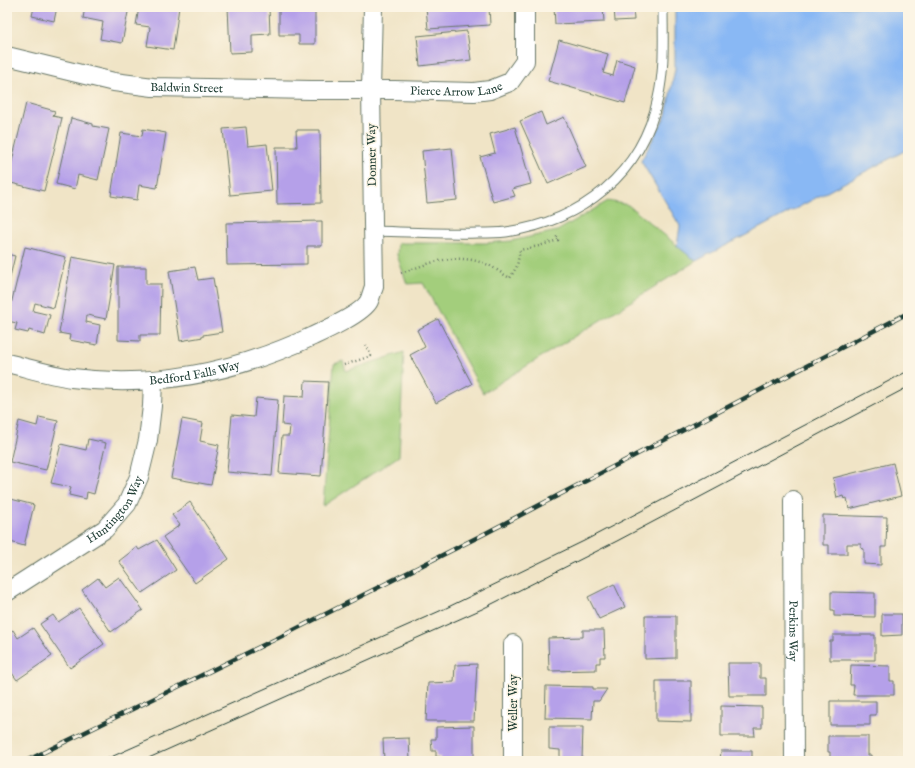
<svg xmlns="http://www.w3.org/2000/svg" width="915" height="768" font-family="'IM FELL English',serif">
  <rect width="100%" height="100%" fill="#fcf5e5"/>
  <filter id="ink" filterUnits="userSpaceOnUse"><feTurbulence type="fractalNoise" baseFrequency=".025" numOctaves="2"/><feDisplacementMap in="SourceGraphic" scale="8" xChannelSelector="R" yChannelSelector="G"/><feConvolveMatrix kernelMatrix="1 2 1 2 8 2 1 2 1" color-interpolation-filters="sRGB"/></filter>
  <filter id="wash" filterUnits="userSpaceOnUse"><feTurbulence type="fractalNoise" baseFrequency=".012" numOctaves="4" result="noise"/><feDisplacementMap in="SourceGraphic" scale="16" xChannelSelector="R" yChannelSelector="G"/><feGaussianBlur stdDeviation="0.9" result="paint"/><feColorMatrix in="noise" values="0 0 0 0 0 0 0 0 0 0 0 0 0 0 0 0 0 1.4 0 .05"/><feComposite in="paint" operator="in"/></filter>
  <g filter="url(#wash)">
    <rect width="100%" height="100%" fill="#f0e4c6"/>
    <!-- green -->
    <g fill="#a3ce7b" stroke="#618658">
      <path d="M 608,201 L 628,205 L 696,261 L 483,393 L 423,283 L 407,284 L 397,255 L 398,243 L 485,243 L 511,241 L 557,231 Z"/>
      <path d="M 404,352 L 399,456 L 323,506 L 334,364 L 343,361 L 346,371 Z"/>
    </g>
    <!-- water -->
    <path fill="#89b8f4" stroke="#547a94" d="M 675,7 L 908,7 L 908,149 C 837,186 767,225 696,261 L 677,246 L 680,226 L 641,161 L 666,115 L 675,69 Z"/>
    <g id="blocks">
      <!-- building -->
      <g fill="#b5a0e9">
        <path d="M 34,7 L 57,7 L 54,21 L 32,16 Z"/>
        <path d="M 85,7 L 129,7 L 122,43 L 100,39 L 103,22 L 83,18 Z"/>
        <path d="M 139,7 L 179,7 L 173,50 L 147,46 L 150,27 L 136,25 Z"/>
        <path d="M 228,7 L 269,7 L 270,34 L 252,35 L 252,52 L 230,53 Z"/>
        <path d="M 279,7 L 315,7 L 315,44 L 299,44 L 299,35 L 279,35 Z"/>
        <path d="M 426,7 L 489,7 L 490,25 L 428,29 Z"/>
        <path d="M 554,7 L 603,7 L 604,22 L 555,24 Z"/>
        <path d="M 614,7 L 633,7 L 634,20 L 615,21 Z"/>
        <path d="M 467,31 L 471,60 L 420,66 L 417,36 Z"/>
        <path d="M 559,40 L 608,54 L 603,73 L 613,76 L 617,60 L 635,66 L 625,103 L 548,81 Z"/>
        <path d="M 26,103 L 55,111 L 53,116 L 62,118 L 44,191 L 7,182 Z"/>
        <path d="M 541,112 L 546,125 L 564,117 L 586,167 L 548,184 L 520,121 Z"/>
        <path d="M 71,118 L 93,124 L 93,126 L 109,129 L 98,180 L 78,175 L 75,189 L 56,184 Z"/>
        <path d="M 246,127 L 248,146 L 267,144 L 272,191 L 230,195 L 223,129 Z"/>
        <path d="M 515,127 L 531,184 L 512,189 L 515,196 L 493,202 L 480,157 L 495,153 L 490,134 Z"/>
        <path d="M 143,129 L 166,133 L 157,188 L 139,185 L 137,200 L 111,196 L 121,133 L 142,136 Z"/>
        <path d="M 296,130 L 320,130 L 321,203 L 277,204 L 276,147 L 297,147 Z"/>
        <path d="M 452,148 L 457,200 L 427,203 L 422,151 Z"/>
        <path d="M 322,221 L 322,246 L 307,246 L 307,264 L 227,265 L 226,223 Z"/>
        <path d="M 25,247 L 66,257 L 54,308 L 35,303 L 33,311 L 50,315 L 45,335 L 29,330 L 28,333 L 15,330 L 17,323 L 7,321 Z"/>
        <path d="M 7,254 L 15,256 L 8,285 L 7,285 Z"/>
        <path d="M 72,257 L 115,265 L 106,319 L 87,315 L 86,322 L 100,325 L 97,345 L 69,340 L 70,335 L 59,333 Z"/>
        <path d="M 118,267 L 146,267 L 146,284 L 161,284 L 160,335 L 140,335 L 140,341 L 118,340 Z"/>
        <path d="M 195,267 L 198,280 L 213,278 L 222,332 L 203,335 L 203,337 L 180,341 L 169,271 Z"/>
        <path d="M 438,319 L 472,384 L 436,403 L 410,355 L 425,347 L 417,330 Z"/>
        <path d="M 305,381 L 328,382 L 321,476 L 279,473 L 282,436 L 289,436 L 290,426 L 282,425 L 284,396 L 304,397 Z"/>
        <path d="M 256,398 L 278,400 L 272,476 L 227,472 L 232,415 L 254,417 Z"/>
        <path d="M 39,417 L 58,421 L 46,470 L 10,462 L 19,421 L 37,426 Z"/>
        <path d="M 182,419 L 203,423 L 200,441 L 219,445 L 211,485 L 171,478 Z"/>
        <path d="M 88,439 L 106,443 L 94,494 L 87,492 L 86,499 L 69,495 L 71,487 L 51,483 L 61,444 L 86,450 Z"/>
        <path d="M 893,463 L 901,496 L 849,509 L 847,498 L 844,499 L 843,496 L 837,498 L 833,478 Z"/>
        <path d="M 7,498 L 34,505 L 24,546 L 7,541 Z"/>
        <path d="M 190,502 L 229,559 L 195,583 L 163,537 L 180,525 L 172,515 Z"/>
        <path d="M 823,515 L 887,517 L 886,547 L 881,547 L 881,565 L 864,564 L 864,549 L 861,548 L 861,544 L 847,544 L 847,554 L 829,554 L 829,545 L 823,545 Z"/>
        <path d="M 157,540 L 176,570 L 142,593 L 119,561 L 137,547 L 139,550 Z"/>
        <path d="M 119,577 L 143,610 L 111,632 L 82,590 L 98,578 L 105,587 Z"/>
        <path d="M 614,584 L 625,607 L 599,619 L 588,597 Z"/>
        <path d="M 831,592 L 875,593 L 875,617 L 834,616 L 834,610 L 831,610 Z"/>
        <path d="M 79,608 L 104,644 L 70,668 L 40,624 L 53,615 L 58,622 Z"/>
        <path d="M 882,614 L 902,614 L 902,635 L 882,636 Z"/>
        <path d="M 645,616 L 676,616 L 676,658 L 645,659 Z"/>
        <path d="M 33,628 L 52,656 L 17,680 L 7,666 L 7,634 L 13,630 L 18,638 Z"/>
        <path d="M 583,630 L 604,630 L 605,657 L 600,657 L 600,663 L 596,663 L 596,670 L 549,671 L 548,638 L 583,637 Z"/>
        <path d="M 833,635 L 875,635 L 875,660 L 830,660 L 830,641 L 833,641 Z"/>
        <path d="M 728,663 L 760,663 L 760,678 L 766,678 L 766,696 L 729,696 Z"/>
        <path d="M 477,664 L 474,721 L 426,721 L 428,683 L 454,682 L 455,665 Z"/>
        <path d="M 851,665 L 890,666 L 890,681 L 894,681 L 894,695 L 853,695 L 854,685 L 850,685 Z"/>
        <path d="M 656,681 L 691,681 L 691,722 L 656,721 Z"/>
        <path d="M 546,686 L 593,687 L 593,689 L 607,689 L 599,701 L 593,701 L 592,719 L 545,718 Z"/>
        <path d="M 830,701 L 876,701 L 876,715 L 870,715 L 870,725 L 830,725 Z"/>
        <path d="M 721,706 L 762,707 L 762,728 L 754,728 L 755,736 L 721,736 Z"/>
        <path d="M 474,726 L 474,761 L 440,761 L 440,757 L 436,757 L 436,751 L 432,751 L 431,739 L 436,739 L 436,727 Z"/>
        <path d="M 549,727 L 583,727 L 582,760 L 560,760 L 560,750 L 549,749 Z"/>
        <path d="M 828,736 L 868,736 L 868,755 L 871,755 L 871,761 L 830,761 L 830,752 L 828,752 Z"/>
        <path d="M 409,738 L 410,761 L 384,761 L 383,739 Z"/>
        <path d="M 721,751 L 752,751 L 752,761 L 720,761 Z"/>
      </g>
    </g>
  </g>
  <g filter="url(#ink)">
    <use href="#blocks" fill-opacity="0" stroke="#687767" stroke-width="1"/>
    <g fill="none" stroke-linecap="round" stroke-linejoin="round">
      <defs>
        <path id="service" d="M 373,231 C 408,232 443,234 478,233 C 487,233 497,233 506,232 C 582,221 642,174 658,98 C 665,69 663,36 663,7"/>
        <g id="minor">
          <path id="s1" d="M 7,56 L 114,82 L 153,87 L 311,90 L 394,90 L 474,92 L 490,90 L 510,82 L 525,61 L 525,7"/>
          <path id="s2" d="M 7,363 C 28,368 50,375 72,378 C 157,389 236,372 313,336 C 326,330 363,313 369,301 C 371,297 372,291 374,287 L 371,90 L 373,7"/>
          <path id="s3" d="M 793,500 L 794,761"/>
          <path id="s4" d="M 7,592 L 105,529 L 127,504 L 139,477 L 148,440 L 152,406 L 153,381"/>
          <path d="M 513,644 L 513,761"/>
        </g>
      </defs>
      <!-- service casing -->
      <use href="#service" stroke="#687767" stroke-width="11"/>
      <!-- minor casing -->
      <use href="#minor" stroke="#687767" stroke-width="20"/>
      <!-- path -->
      <g stroke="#687767" stroke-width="2.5" stroke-dasharray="1 3" stroke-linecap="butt">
        <path d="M 401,273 C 430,263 454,252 486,264 C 494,267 502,274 510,278 L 517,266 L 520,250 L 539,246 L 558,240 L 556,234"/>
        <path d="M 344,365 L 371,356 L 366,345"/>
      </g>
      <!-- service -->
      <use href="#service" stroke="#fff" stroke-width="9"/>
      <!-- minor -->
      <use href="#minor" stroke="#fff" stroke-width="18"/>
      <!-- tram -->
      <g stroke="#1f3d34" stroke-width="1">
        <path d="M 102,761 L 442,610 L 584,541 L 908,371"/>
        <path d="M 142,761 L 482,609 L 617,541 L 908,387"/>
      </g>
      <defs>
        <path id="rail" d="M 26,761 L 284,635 L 486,533 L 908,313"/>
      </defs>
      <!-- rail casing -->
      <use href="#rail" stroke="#1f3d34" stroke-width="4.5"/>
      <!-- rail -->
      <use href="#rail" stroke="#fcf5e5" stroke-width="3" stroke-dasharray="9" stroke-linecap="butt"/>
    </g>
  </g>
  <g text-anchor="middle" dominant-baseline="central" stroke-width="3" stroke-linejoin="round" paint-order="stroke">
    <!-- street labels -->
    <g font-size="12" fill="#1f3d34" stroke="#fcf5e5">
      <text stroke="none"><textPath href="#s1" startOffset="453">Pierce Arrow Lane</textPath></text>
      <text stroke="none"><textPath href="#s1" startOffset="183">Baldwin Street</textPath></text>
      <text transform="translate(372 155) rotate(-91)">Donner Way</text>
      <text stroke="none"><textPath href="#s2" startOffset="190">Bedford Falls Way</textPath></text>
      <text stroke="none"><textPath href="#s4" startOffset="138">Huntington Way</textPath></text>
      <text stroke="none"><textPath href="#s3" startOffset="131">Perkins Way</textPath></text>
      <text transform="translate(513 703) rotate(-90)">Weller Way</text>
    </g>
  </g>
  <!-- margin -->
  <rect width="915" height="768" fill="none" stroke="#fcf5e5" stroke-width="24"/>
</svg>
